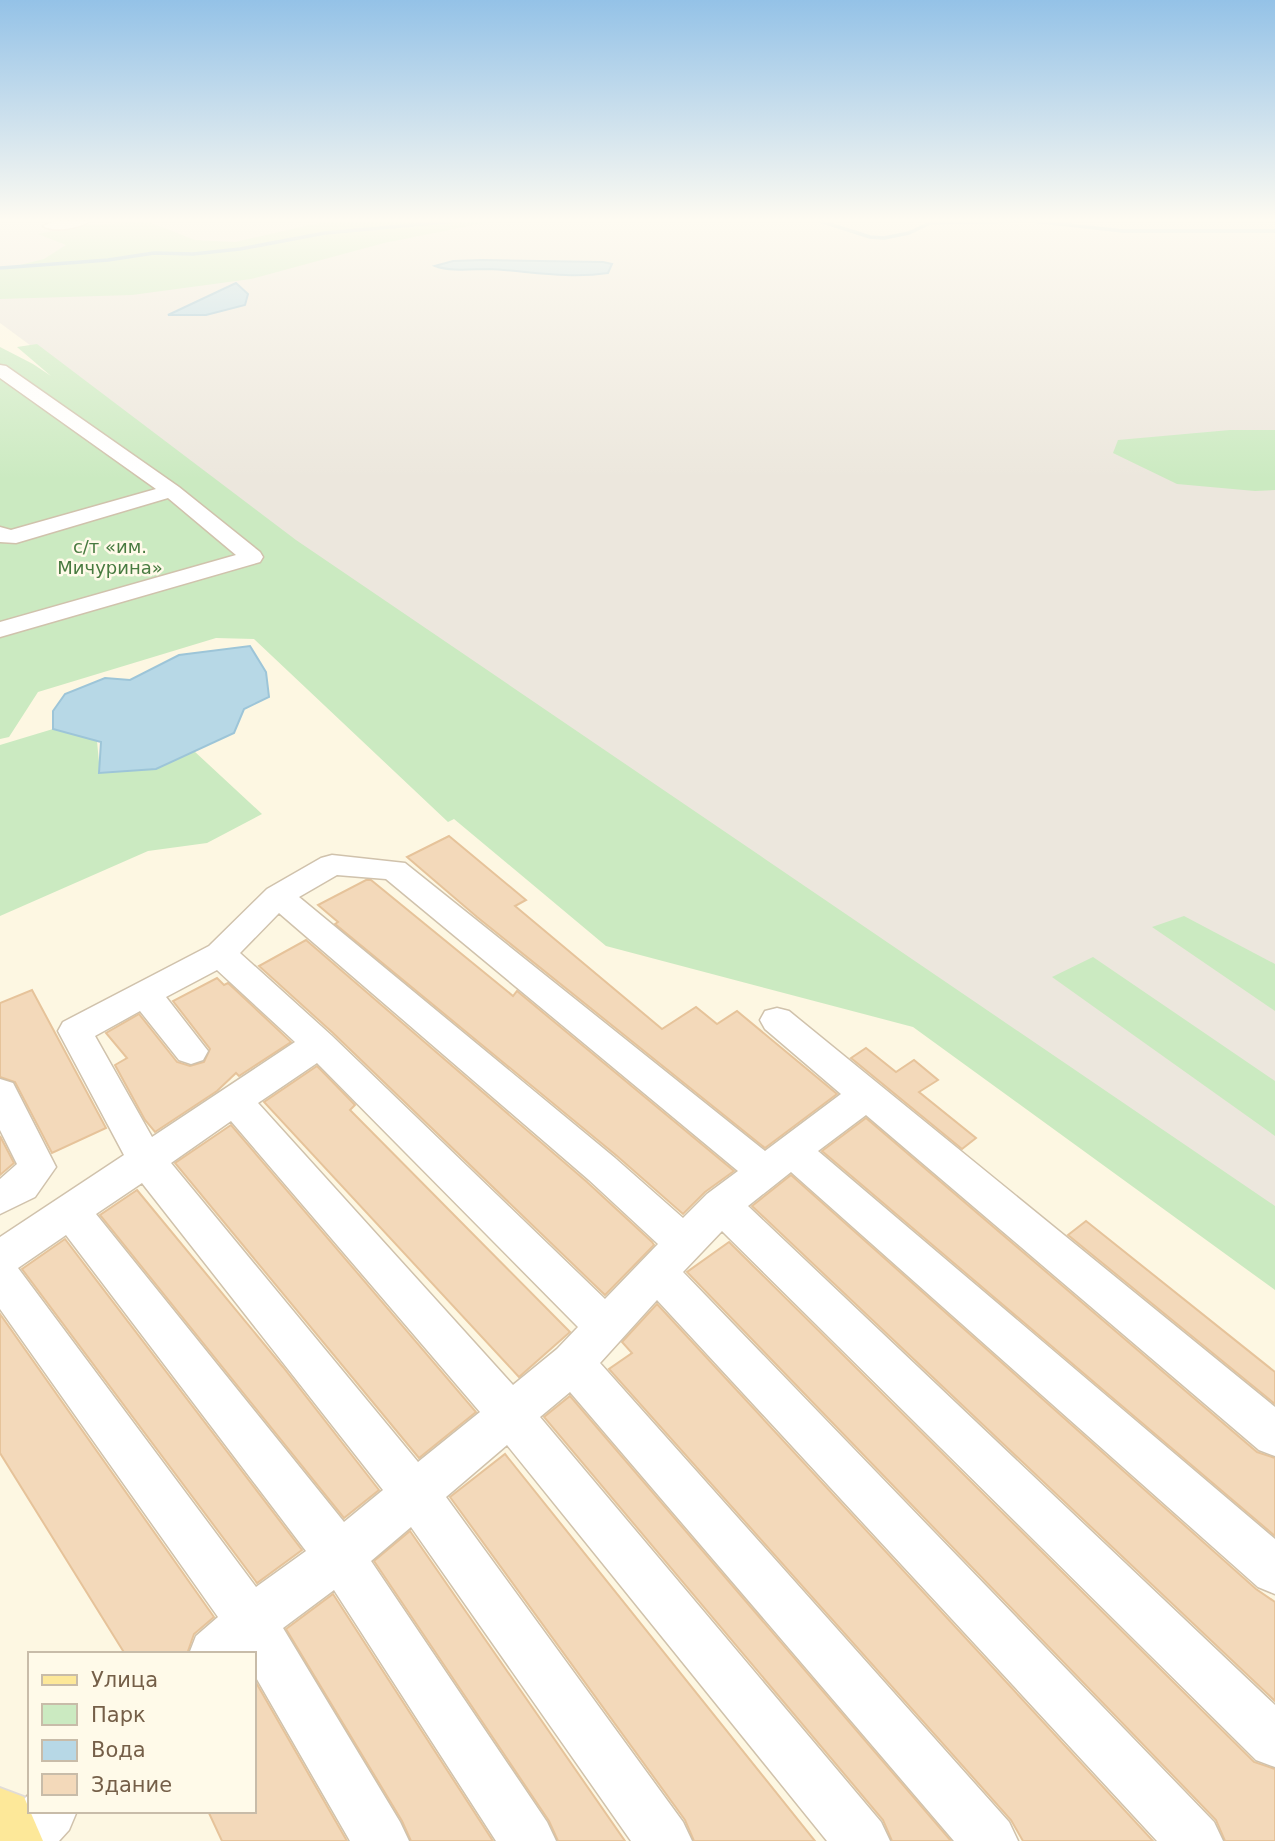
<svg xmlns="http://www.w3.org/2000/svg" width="1275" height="1841" font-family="'DejaVu Sans',sans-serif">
  <rect width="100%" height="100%" fill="#fdf7e2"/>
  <!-- industrial -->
  <path fill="#ece7dd" d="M 0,221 L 1275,221 L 1275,1262 L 0,323 Z"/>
  <!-- green -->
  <g fill="#cbeac1">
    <path d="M 327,221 L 494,221 L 384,243 L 251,279 L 132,295 L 0,299 L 0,270 L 44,259 L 66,245 L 38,234 L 81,225 L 149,222 L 195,240 L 235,242 Z"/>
    <path d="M 37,344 L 296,540 L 1275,1206 L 1275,1290 L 913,1027 L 606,946 L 454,819 L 448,822 L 254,639 L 216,638 L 38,692 L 9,737 L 0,739 L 0,347 L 33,364 L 51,376 L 17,347 Z"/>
    <path d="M 1230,430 L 1275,430 L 1275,490 L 1255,491 L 1177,484 L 1113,453 L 1118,440 Z"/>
    <path d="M 53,729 L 97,741 L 100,773 L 156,769 L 194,751 L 262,814 L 207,843 L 148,851 L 0,916 L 0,745 Z"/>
    <path d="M 1184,916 L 1275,964 L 1275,1011 L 1152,927 Z"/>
    <path d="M 1093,957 L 1275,1081 L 1275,1136 L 1052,977 Z"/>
  </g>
  <!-- water -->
  <g fill="#b7d8e6" stroke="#9dc5d8" stroke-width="2">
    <path d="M 483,260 L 603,262 L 612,264 L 608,273 C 567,279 529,271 489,269 C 472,269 451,272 435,266 L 453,261 Z"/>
    <path d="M 236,283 L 248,294 L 245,305 L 206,315 L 168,315 Z"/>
    <path d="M 250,646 L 266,672 L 269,697 L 244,709 L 234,733 L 156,769 L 99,773 L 101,742 L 53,729 L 53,711 L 65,694 L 105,678 L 130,680 L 179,655 Z"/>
  </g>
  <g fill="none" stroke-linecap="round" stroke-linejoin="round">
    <!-- stream -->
    <g stroke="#9dc5d8" stroke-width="3.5">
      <path d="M 820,221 L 870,237 L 884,238 L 909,233 L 930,223 L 1026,221"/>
      <path d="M 1032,221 L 1123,231 L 1275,231"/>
      <path d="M 0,268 L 108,260 L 154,253 L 193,254 L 240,249 L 325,233 L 457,221"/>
    </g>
  </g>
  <!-- building -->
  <g fill="#f3d9ba" stroke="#e6c39a" stroke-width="2">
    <path d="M 449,836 L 526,900 L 515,906 L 662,1029 L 696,1007 L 717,1024 L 737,1011 L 837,1094 L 765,1148 L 477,917 L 407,857 Z"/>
    <path d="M 366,880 L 371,880 L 513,996 L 517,991 L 734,1171 L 705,1192 L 683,1214 L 617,1156 L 335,924 L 338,922 L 318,905 Z"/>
    <path d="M 306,940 L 587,1182 L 652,1242 L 654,1245 L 605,1295 L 333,1033 L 259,966 Z"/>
    <path d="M 217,978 L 224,985 L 228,983 L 291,1042 L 239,1076 L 236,1073 L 217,1091 L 155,1132 L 145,1120 L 115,1065 L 127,1058 L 106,1033 L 139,1014 L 177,1062 L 190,1066 L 204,1062 L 210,1049 L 173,1001 Z"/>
    <path d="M 32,990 L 106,1128 L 52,1153 L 15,1082 L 0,1077 L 0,1003 Z"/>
    <path d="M 866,1048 L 896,1072 L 914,1060 L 938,1080 L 919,1092 L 976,1138 L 962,1149 L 851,1058 Z"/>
    <path d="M 317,1066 L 355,1105 L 350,1110 L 570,1332 L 519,1377 L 264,1102 Z"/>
    <path d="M 866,1118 L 1257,1452 L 1275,1458 L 1275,1536 L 822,1151 Z"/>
    <path d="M 231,1125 L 476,1412 L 419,1458 L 175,1163 Z"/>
    <path d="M 0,1136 L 14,1163 L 0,1175 Z"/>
    <path d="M 791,1175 L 1256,1589 L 1275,1602 L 1275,1701 L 752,1206 Z"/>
    <path d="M 137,1190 L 283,1367 L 379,1490 L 344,1518 L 100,1215 Z"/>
    <path d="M 1086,1221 L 1275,1372 L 1275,1404 L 1068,1235 Z"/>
    <path d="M 65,1239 L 302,1550 L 257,1583 L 22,1269 Z"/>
    <path d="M 729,1242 L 1254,1762 L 1275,1769 L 1275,1841 L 1225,1841 L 1216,1820 L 687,1272 Z"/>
    <path d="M 657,1304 L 1153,1841 L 1023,1841 L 1011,1820 L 609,1369 L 632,1353 L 622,1342 Z"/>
    <path d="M 0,1314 L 214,1617 L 194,1634 L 187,1654 L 125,1654 L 0,1453 Z"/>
    <path d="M 570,1396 L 951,1841 L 892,1841 L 883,1820 L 544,1417 Z"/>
    <path d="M 505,1454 L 815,1841 L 694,1841 L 685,1820 L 450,1497 Z"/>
    <path d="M 410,1531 L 625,1841 L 558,1841 L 549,1821 L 374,1561 Z"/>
    <path d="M 333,1594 L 493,1841 L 411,1841 L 402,1821 L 286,1629 Z"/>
    <path d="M 254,1679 L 347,1841 L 222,1841 L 208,1811 L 254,1811 Z"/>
  </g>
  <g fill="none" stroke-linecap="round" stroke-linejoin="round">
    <defs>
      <g id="minor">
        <path d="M 56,221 L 90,221 C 80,228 53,233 43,226 Z"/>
        <path d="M 0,365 L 6,366 L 179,487 L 260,552 L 263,557 L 260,562 L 0,637 L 0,622 L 236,555 L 168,498 L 16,543 L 0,542 L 0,527 L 11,530 L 156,489 L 0,378 Z"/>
        <path d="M 332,855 L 405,863 L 765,1151 L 841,1094 L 765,1029 L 760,1020 L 765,1011 L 777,1008 L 789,1011 L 1275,1407 L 1275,1456 L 1259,1450 L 866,1115 L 818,1151 L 1275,1539 L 1275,1594 L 1258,1587 L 791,1172 L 748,1206 L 1275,1705 L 1275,1767 L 1256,1760 L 722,1231 L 683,1272 L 1214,1822 L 1223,1841 L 1157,1841 L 657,1300 L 600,1363 L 1009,1822 L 1018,1841 L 954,1841 L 570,1392 L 540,1417 L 881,1822 L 890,1841 L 827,1841 L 507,1445 L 446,1497 L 683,1822 L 692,1841 L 631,1841 L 411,1527 L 371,1561 L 547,1822 L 556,1841 L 496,1841 L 334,1590 L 283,1628 L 400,1822 L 409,1841 L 350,1841 L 254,1674 L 254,1654 L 189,1654 L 196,1636 L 218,1617 L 0,1309 L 0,1237 L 124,1155 L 58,1031 L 63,1022 L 209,946 L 267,889 L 321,858 ZM 337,875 L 386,879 L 738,1171 L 707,1194 L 683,1218 L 615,1158 L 299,897 ZM 279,913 L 589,1180 L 658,1244 L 605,1299 L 331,1035 L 240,953 ZM 217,970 L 295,1042 L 152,1137 L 95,1036 L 140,1011 L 179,1060 L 191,1064 L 203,1060 L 208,1051 L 166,997 ZM 317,1063 L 578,1327 L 557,1349 L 513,1385 L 258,1103 ZM 231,1121 L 480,1412 L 418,1462 L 171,1163 ZM 142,1183 L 383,1490 L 344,1522 L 96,1214 ZM 66,1235 L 306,1551 L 256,1587 L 18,1268 Z"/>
        <path d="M 0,1079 L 13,1083 L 56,1167 L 35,1197 L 0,1214 L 0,1179 L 17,1164 L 0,1130 Z"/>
        <path d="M 30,1793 L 30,1811 L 77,1811 L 69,1830 L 59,1841 L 0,1841 L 2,1822 Z"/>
      </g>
      <path id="major" d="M 0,1788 L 24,1797 L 43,1841 L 0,1841 Z"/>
    </defs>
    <!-- minor casing -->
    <use href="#minor" stroke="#d0c2ac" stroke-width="3"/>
    <!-- major casing -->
    <use href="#major" stroke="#e1dcd7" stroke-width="4"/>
    <!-- minor -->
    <use href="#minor" fill="#fff" fill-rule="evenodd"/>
    <!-- major -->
    <use href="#major" fill="#fde899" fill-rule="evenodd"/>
  </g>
  <!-- sky -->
  <linearGradient id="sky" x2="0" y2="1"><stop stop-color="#94c2e7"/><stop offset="0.46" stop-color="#fefbf2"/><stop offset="1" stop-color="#fefbf2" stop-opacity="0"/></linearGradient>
  <rect width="1275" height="479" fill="url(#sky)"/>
  <g text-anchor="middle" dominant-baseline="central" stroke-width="5" stroke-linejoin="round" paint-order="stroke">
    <!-- far-park labels -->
    <g font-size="18" fill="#487b40" stroke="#fffae9">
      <text x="110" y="546">с/т «им.<tspan x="110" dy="21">Мичурина»</tspan></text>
    </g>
  </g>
  <!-- legend -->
  <rect x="28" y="1652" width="228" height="161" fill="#fffae9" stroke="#c8bca9" stroke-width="2"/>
  <rect x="42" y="1675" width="35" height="10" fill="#fde899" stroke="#c8bca9" stroke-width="2"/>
  <text x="91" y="1687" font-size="21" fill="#755f48">Улица</text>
  <rect x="42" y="1704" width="35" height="21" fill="#cbeac1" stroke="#c8bca9" stroke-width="2"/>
  <text x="91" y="1722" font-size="21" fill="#755f48">Парк</text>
  <rect x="42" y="1740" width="35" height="21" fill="#b7d8e6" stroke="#c8bca9" stroke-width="2"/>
  <text x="91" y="1757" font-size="21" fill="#755f48">Вода</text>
  <rect x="42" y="1774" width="35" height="21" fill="#f3d9ba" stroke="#c8bca9" stroke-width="2"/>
  <text x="91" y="1792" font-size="21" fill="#755f48">Здание</text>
</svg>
